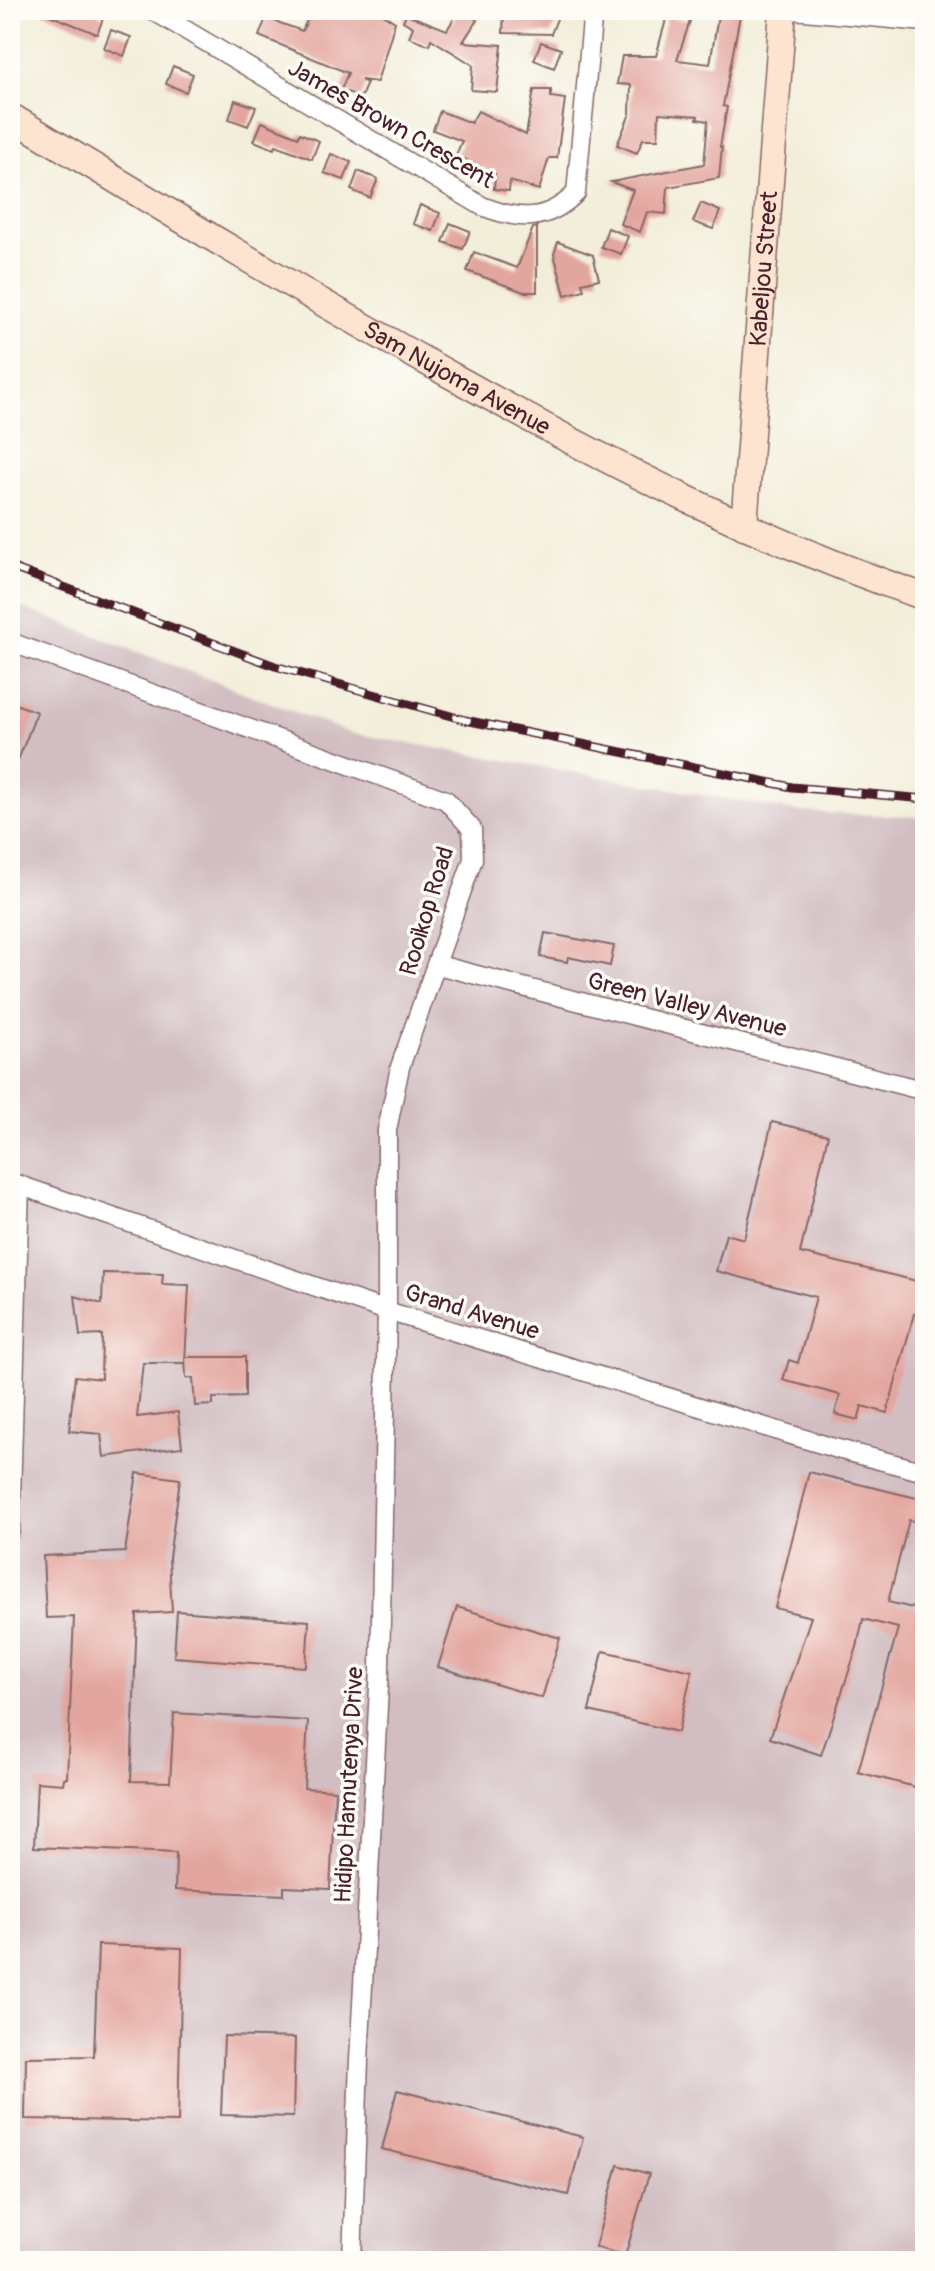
<svg xmlns="http://www.w3.org/2000/svg" width="935" height="2271" font-family="Pangolin,sans-serif">
  <rect width="100%" height="100%" fill="#fdfcf7"/>
  <filter id="ink" filterUnits="userSpaceOnUse"><feTurbulence type="fractalNoise" baseFrequency=".0125" numOctaves="2"/><feDisplacementMap in="SourceGraphic" scale="16" xChannelSelector="R" yChannelSelector="G"/><feConvolveMatrix kernelMatrix="1 2 1 2 8 2 1 2 1" color-interpolation-filters="sRGB"/></filter>
  <filter id="wash" filterUnits="userSpaceOnUse"><feTurbulence type="fractalNoise" baseFrequency=".006" numOctaves="4" result="noise"/><feDisplacementMap in="SourceGraphic" scale="32" xChannelSelector="R" yChannelSelector="G"/><feGaussianBlur stdDeviation="1.8" result="paint"/><feColorMatrix in="noise" values="0 0 0 0 0 0 0 0 0 0 0 0 0 0 0 0 0 1.4 0 .05"/><feComposite in="paint" operator="in"/></filter>
  <g filter="url(#wash)">
    <rect width="100%" height="100%" fill="#f3eeda"/>
    <!-- industrial -->
    <path fill="#d2bec2" d="M 10,603 L 350,733 L 801,812 L 925,817 L 925,2261 L 10,2261 Z"/>
    <g id="blocks">
      <!-- building -->
      <g fill="#e3a69f">
        <path d="M 37,10 L 89,10 L 104,16 L 97,34 Z"/>
        <path d="M 312,10 L 376,10 L 395,22 L 377,82 L 361,80 L 367,83 L 361,97 L 341,90 L 348,73 L 259,36 L 266,18 L 302,31 Z"/>
        <path d="M 459,10 L 477,20 L 463,42 L 502,45 L 497,92 L 471,90 L 473,65 L 431,39 L 429,45 L 409,37 L 413,27 L 403,21 L 406,14 L 447,30 Z"/>
        <path d="M 504,10 L 541,10 L 558,16 L 551,34 L 503,33 Z"/>
        <path d="M 719,10 L 741,10 L 723,106 L 727,107 L 720,147 L 722,147 L 719,178 L 668,187 L 666,214 L 647,212 L 640,232 L 620,224 L 633,190 L 611,182 L 704,164 L 708,121 L 697,119 L 698,116 L 659,113 L 658,139 L 643,139 L 637,153 L 617,145 L 630,114 L 631,85 L 617,84 L 622,56 L 656,56 L 667,16 L 690,21 L 677,60 L 710,64 Z"/>
        <path d="M 111,30 L 131,37 L 124,56 L 104,48 Z"/>
        <path d="M 541,42 L 561,49 L 554,68 L 534,60 Z"/>
        <path d="M 173,66 L 193,74 L 186,92 L 166,84 Z"/>
        <path d="M 534,90 L 551,90 L 551,97 L 565,99 L 557,158 L 549,158 L 539,190 L 510,181 L 509,191 L 494,189 L 495,174 L 456,155 L 462,141 L 433,130 L 440,111 L 471,123 L 478,111 L 526,135 Z"/>
        <path d="M 235,100 L 256,107 L 248,126 L 229,119 Z"/>
        <path d="M 262,122 L 298,137 L 300,133 L 319,141 L 312,159 L 276,145 L 274,149 L 254,141 Z"/>
        <path d="M 331,154 L 351,162 L 344,180 L 324,173 Z"/>
        <path d="M 358,171 L 378,179 L 370,198 L 351,190 Z"/>
        <path d="M 701,203 L 720,211 L 713,229 L 693,222 Z"/>
        <path d="M 420,205 L 440,213 L 433,231 L 413,224 Z"/>
        <path d="M 450,223 L 470,231 L 463,249 L 443,242 Z"/>
        <path d="M 537,227 L 537,292 L 524,292 L 467,271 L 474,252 L 517,268 L 533,228 Z"/>
        <path d="M 608,228 L 628,236 L 621,254 L 601,247 Z"/>
        <path d="M 558,242 L 593,255 L 599,279 L 582,283 L 584,290 L 565,295 L 554,254 Z"/>
        <path d="M 10,702 L 37,712 L 11,778 L 10,778 Z"/>
        <path d="M 545,933 L 614,946 L 610,966 L 568,957 L 567,962 L 540,957 Z"/>
        <path d="M 772,1122 L 828,1135 L 800,1253 L 925,1283 L 925,1316 L 914,1314 L 887,1413 L 862,1406 L 858,1420 L 835,1414 L 840,1395 L 783,1380 L 789,1360 L 798,1363 L 816,1297 L 716,1271 L 726,1234 L 744,1239 Z"/>
        <path d="M 103,1273 L 163,1274 L 162,1284 L 189,1285 L 185,1363 L 143,1363 L 137,1417 L 178,1412 L 182,1447 L 104,1457 L 101,1434 L 69,1431 L 75,1376 L 101,1379 L 102,1335 L 80,1336 L 75,1296 L 102,1304 Z"/>
        <path d="M 185,1357 L 245,1357 L 245,1397 L 213,1398 L 213,1405 L 195,1406 L 193,1378 L 186,1378 Z"/>
        <path d="M 809,1472 L 925,1500 L 925,1524 L 909,1520 L 888,1602 L 925,1611 L 925,1752 L 915,1787 L 858,1772 L 898,1628 L 863,1619 L 857,1647 L 821,1755 L 770,1738 L 811,1617 L 775,1608 Z"/>
        <path d="M 137,1473 L 180,1479 L 169,1558 L 172,1612 L 137,1614 L 131,1781 L 170,1782 L 174,1713 L 308,1721 L 304,1788 L 335,1790 L 330,1889 L 284,1887 L 284,1895 L 175,1890 L 176,1853 L 34,1847 L 37,1782 L 63,1784 L 64,1778 L 67,1778 L 74,1617 L 46,1618 L 43,1556 L 125,1552 Z"/>
        <path d="M 457,1607 L 560,1638 L 542,1698 L 438,1667 Z"/>
        <path d="M 177,1611 L 309,1621 L 306,1667 L 174,1657 Z"/>
        <path d="M 603,1651 L 692,1671 L 678,1732 L 589,1711 Z"/>
        <path d="M 98,1945 L 182,1948 L 178,2122 L 25,2119 L 26,2057 L 94,2056 Z"/>
        <path d="M 224,2036 L 295,2038 L 293,2117 L 221,2115 Z"/>
        <path d="M 397,2090 L 583,2137 L 568,2195 L 382,2149 Z"/>
        <path d="M 618,2165 L 649,2174 L 625,2256 L 595,2247 Z"/>
      </g>
    </g>
  </g>
  <g filter="url(#ink)">
    <use href="#blocks" fill-opacity="0" stroke="#856768" stroke-width="2"/>
    <g fill="none" stroke-linecap="round" stroke-linejoin="round">
      <defs>
        <g id="street">
          <path d="M 152,10 L 482,206 C 519,221 547,222 576,193 L 593,10"/>
          <path d="M 793,10 L 925,22"/>
          <path d="M 10,642 L 446,800 L 472,829 L 473,859 L 400,1067 L 387,1130 L 387,1311 L 380,1669 L 359,2060 L 352,2261"/>
          <path d="M 438,965 L 925,1091"/>
          <path d="M 10,1182 L 387,1311 L 834,1448 L 925,1472"/>
          <path d="M 10,1531 L 20,1185"/>
        </g>
        <g id="secondary">
          <path id="s1" d="M 10,116 C 157,205 304,294 454,377 C 606,462 760,541 925,597"/>
          <path id="s2" d="M 744,526 L 783,10"/>
        </g>
      </defs>
      <!-- street casing -->
      <use href="#street" stroke="#856768" stroke-width="21"/>
      <!-- secondary casing -->
      <use href="#secondary" stroke="#856768" stroke-width="29"/>
      <!-- street -->
      <use href="#street" stroke="#fff" stroke-width="18"/>
      <!-- secondary -->
      <use href="#secondary" stroke="#fde4d0" stroke-width="26"/>
      <defs>
        <path id="rail" d="M 10,567 L 275,666 L 465,720 L 792,787 L 925,799"/>
      </defs>
      <!-- rail casing -->
      <use href="#rail" stroke="#4a1f2b" stroke-width="9"/>
      <!-- rail -->
      <use href="#rail" stroke="#fdfcf7" stroke-width="6" stroke-dasharray="18" stroke-linecap="butt"/>
    </g>
  </g>
  <g text-anchor="middle" dominant-baseline="central" stroke-width="7" stroke-linejoin="round" paint-order="stroke">
    <!-- street labels -->
    <g font-size="24" fill="#4a1f2b" stroke="#fdfcf7">
      <text transform="translate(391 124) rotate(30)">James Brown Crescent</text>
      <text stroke="none"><textPath href="#s2" startOffset="258">Kabeljou Street</textPath></text>
      <text stroke="none"><textPath href="#s1" startOffset="518">Sam Nujoma Avenue</textPath></text>
      <text transform="translate(427 911) rotate(-73)">Rooikop Road</text>
      <text transform="translate(687 1005) rotate(14)">Green Valley Avenue</text>
      <text transform="translate(472 1312) rotate(17)">Grand Avenue</text>
      <text transform="translate(349 1785) rotate(-87)">Hidipo Hamutenya Drive</text>
    </g>
  </g>
  <!-- margin -->
  <rect width="935" height="2271" fill="none" stroke="#fdfcf7" stroke-width="40"/>
</svg>
